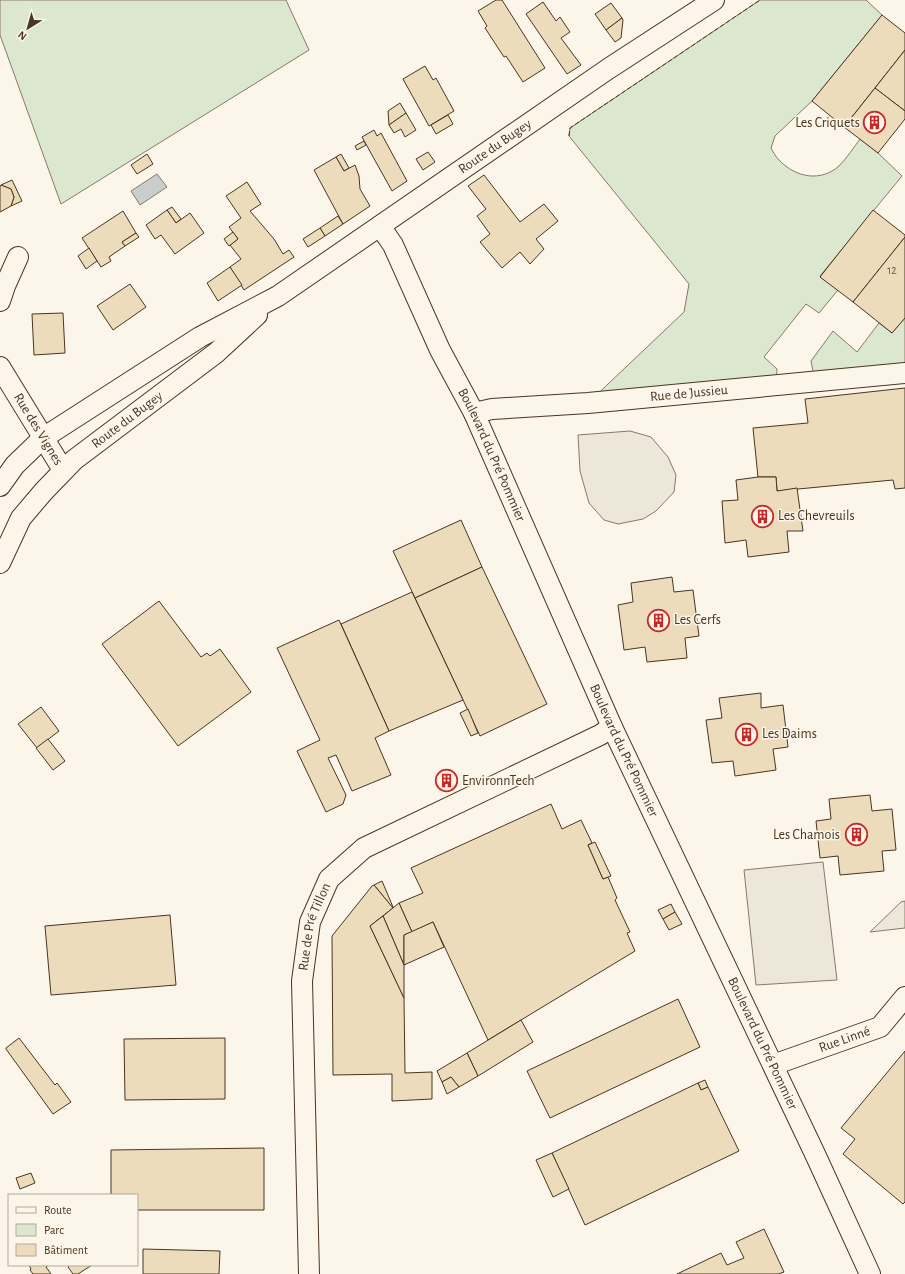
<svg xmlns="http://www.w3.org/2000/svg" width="905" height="1274" font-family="'Alegreya Sans',sans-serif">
  <rect width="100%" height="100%" fill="#fbf6e9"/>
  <!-- green -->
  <g fill="#dce7d0" stroke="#887966">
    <path d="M 0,0 L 286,0 L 309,50 L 61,204 L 0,35 Z"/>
    <path d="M 760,0 L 866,0 L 882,15 L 812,101 L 775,136 L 771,148 C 773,152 776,157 779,160 C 796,178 821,182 839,166 C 847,158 854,147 860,139 L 878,153 L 902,176 L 820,276 L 838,290 L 819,313 L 806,304 L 764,357 L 777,369 L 776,386 L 588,403 L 684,312 L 689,284 L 569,136 L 570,128 Z"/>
    <path d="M 905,318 L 905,373 L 815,382 L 811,361 L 833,331 L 857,352 L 879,323 L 892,333 Z"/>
  </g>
  <!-- parking -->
  <g fill="#ede7d9" stroke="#887966">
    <path d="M 630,431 L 651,437 L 668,457 L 676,475 L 674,492 L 656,511 L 643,519 L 618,524 L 604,520 L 589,503 L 580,471 L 578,435 Z"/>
    <path d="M 823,862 L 837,980 L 756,985 L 744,870 Z"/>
    <path d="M 905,901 L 905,928 L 870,932 L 901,902 Z"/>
  </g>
  <!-- water -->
  <path fill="#c9cecd" stroke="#887966" d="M 157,174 L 167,187 L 140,205 L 131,191 Z"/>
  <!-- building -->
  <g fill="#ecdcbc" stroke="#4a3520">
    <path d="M 496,0 L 502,0 L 545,68 L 523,82 L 506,56 L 504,57 L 485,28 L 487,26 L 478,11 Z"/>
    <path d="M 543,2 L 556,21 L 560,17 L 570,32 L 561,38 L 581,65 L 567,74 L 526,14 Z"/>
    <path d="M 611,3 L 622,18 L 606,30 L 595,14 Z"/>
    <path d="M 882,15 L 905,33 L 905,50 L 844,127 L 812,101 Z"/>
    <path d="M 622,18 L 623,20 L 621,38 L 615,42 L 606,30 Z"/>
    <path d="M 905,50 L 905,111 L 875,88 Z"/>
    <path d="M 425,66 L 433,80 L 436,78 L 454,111 L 429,126 L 403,79 Z"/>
    <path d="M 875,88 L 905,111 L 905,119 L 878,153 L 844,127 Z"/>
    <path d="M 400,103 L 406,113 L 389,125 L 388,111 Z"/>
    <path d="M 406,113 L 416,130 L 405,137 L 401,129 L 394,133 L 389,125 Z"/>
    <path d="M 448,115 L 453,124 L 436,134 L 431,125 Z"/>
    <path d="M 374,130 L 377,136 L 381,133 L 407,181 L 392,191 L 362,137 Z"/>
    <path d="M 364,141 L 366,145 L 357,150 L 355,146 Z"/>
    <path d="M 428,152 L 435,162 L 423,170 L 416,159 Z"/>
    <path d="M 147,154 L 153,164 L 137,174 L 131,165 Z"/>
    <path d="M 341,154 L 349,168 L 344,171 L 336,157 Z"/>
    <path d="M 336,157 L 344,171 L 355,165 L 359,176 L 360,189 L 370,206 L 343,224 L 314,170 Z"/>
    <path d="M 484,175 L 520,222 L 544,204 L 558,221 L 536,239 L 544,249 L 530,264 L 520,252 L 502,268 L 480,242 L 490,234 L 477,216 L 486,209 L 468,186 Z"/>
    <path d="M 12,180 L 22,201 L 11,206 L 14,197 L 11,189 L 1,185 Z"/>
    <path d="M 247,182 L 261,204 L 250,211 L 274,239 L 283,254 L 289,250 L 294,257 L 244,290 L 230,267 L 241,259 L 230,245 L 238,239 L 229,227 L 241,218 L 226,196 Z"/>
    <path d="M 1,185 L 11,189 L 14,197 L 11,206 L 0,212 L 0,186 Z"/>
    <path d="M 172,207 L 181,219 L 176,223 L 167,210 Z"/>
    <path d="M 167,210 L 176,223 L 190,213 L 204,233 L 175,254 L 161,235 L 155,239 L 146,225 Z"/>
    <path d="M 873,210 L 905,235 L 905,237 L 853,302 L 820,277 Z"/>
    <path d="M 123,211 L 136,233 L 122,242 L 125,246 L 109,257 L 111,261 L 101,267 L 82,238 Z"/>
    <path d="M 338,216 L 343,224 L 325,236 L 320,228 Z"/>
    <path d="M 320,228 L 325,236 L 308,247 L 303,239 Z"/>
    <path d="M 233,232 L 238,239 L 229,246 L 224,239 Z"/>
    <path d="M 136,233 L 139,237 L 125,246 L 122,242 Z"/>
    <path d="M 905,237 L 905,318 L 892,333 L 853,302 Z"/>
    <path d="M 89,248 L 97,261 L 86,269 L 78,256 Z"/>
    <path d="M 230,267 L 242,285 L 218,301 L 207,283 Z"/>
    <path d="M 130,284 L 146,307 L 113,330 L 97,306 Z"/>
    <path d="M 63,313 L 65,353 L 34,355 L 32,314 Z"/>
    <path d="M 905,388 L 905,488 L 895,489 L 893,480 L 777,491 L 776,477 L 758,477 L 753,428 L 808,423 L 805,399 Z"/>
    <path d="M 758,477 L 776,477 L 777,491 L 797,488 L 803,531 L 787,531 L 789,552 L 748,557 L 746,540 L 725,543 L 722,501 L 738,500 L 736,480 Z"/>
    <path d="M 461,520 L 482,567 L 415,598 L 393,551 Z"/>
    <path d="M 482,567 L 547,704 L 480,736 L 415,598 Z"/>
    <path d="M 672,577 L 674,592 L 693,590 L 699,636 L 685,638 L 687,658 L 647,662 L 645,647 L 624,650 L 618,605 L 633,602 L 631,583 Z"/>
    <path d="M 412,592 L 463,700 L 389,731 L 341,624 Z"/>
    <path d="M 159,601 L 201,657 L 207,653 L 210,656 L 220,649 L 251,692 L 178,746 L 102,644 Z"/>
    <path d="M 339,620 L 389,731 L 375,738 L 391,775 L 352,791 L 336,755 L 328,758 L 346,795 L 343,804 L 326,812 L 297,751 L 320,740 L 277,648 Z"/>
    <path d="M 761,693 L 761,708 L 783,705 L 788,747 L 773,749 L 776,770 L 735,776 L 733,761 L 712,763 L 706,720 L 722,718 L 719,698 Z"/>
    <path d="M 41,707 L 59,731 L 37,748 L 18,724 Z"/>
    <path d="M 468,709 L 478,733 L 471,736 L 460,713 Z"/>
    <path d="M 48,739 L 65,761 L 53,770 L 36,748 Z"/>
    <path d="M 450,775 L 454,781 L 441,787 L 438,781 Z"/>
    <path d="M 870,795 L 872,811 L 892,809 L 896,850 L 882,851 L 884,871 L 840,875 L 838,856 L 820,858 L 816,821 L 831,819 L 829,799 Z"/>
    <path d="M 551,804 L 562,829 L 581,820 L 592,843 L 588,845 L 603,879 L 608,877 L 617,898 L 615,900 L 630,932 L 627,933 L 635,951 L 488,1040 L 433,922 L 412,932 L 399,903 L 423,893 L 411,868 Z"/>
    <path d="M 595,842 L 611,876 L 603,879 L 588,845 Z"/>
    <path d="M 382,881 L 393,907 L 393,908 L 374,885 Z"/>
    <path d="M 374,885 L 393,908 L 370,926 L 404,998 L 405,1073 L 432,1072 L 432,1099 L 392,1101 L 392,1074 L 333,1075 L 332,936 L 372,886 Z"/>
    <path d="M 399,903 L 412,932 L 404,935 L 404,965 L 383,916 Z"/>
    <path d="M 671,904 L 675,912 L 663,919 L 658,910 Z"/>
    <path d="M 675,912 L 682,924 L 669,930 L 663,919 Z"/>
    <path d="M 170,915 L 176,985 L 51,995 L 45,926 Z"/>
    <path d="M 383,916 L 404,965 L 404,998 L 370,926 Z"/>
    <path d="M 433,922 L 444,947 L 404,965 L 404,935 Z"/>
    <path d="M 678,999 L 700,1047 L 550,1118 L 527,1071 Z"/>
    <path d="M 521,1020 L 533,1042 L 478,1076 L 467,1053 Z"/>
    <path d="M 19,1038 L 55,1085 L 57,1083 L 71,1102 L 53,1114 L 6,1049 L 6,1048 Z"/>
    <path d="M 225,1038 L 225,1099 L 125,1100 L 124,1039 Z"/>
    <path d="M 905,1051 L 905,1202 L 903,1204 L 843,1154 L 855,1139 L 841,1128 Z"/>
    <path d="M 467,1053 L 478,1076 L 459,1087 L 451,1077 L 442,1082 L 437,1071 Z"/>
    <path d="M 451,1077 L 459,1087 L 447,1094 L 442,1082 Z"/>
    <path d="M 705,1080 L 708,1087 L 701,1090 L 698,1083 Z"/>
    <path d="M 698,1083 L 701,1090 L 708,1087 L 739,1151 L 585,1225 L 552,1153 Z"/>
    <path d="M 264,1148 L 264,1210 L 137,1210 L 137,1195 L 111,1195 L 111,1150 Z"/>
    <path d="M 552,1153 L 569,1189 L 553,1197 L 536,1160 Z"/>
    <path d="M 31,1173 L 35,1183 L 20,1189 L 16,1178 Z"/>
    <path d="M 764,1229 L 784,1272 L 778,1274 L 677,1274 L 721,1253 L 727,1265 L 744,1258 L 736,1242 Z"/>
    <path d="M 143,1249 L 220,1251 L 219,1274 L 143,1274 Z"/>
    <path d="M 29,1265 L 49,1265 L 46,1267 L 51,1274 L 33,1274 L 30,1270 L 31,1269 Z"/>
    <path d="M 70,1265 L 92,1265 L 78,1274 L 73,1274 L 68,1267 Z"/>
  </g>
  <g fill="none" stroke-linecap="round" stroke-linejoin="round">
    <defs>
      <g id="street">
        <path id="s1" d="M 380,226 L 393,245 L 440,350 L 474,413 L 612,727 L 815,1154 L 870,1274"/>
        <path d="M 0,301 L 5,286 L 18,257"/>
        <path id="s2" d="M 0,367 L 63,470"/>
        <path id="s3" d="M 474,413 L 492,409 L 588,403 L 905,373"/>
        <path id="s4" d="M 0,486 L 15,465 L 43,438 L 200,337 L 278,296 L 608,69 L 714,0"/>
        <path id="s5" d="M 0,563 L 21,518 L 44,491 L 74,460 L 216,353 L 257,315"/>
        <path id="s6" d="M 773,1065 L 880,1027 L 905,997"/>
        <path id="s7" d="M 309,1274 L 302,981 L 310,922 L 329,879 L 364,848 L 600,735 L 612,727"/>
      </g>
    </defs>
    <!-- street casing -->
    <use href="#street" stroke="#4a3520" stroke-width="22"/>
    <!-- street -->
    <use href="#street" stroke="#fbf6e9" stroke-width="20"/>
    <!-- fence -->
    <path stroke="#4a3520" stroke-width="1" stroke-dasharray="5 2" stroke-linecap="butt" d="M 569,136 L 570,128 L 760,0"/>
  </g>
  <!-- icons -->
  <defs>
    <symbol id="building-ring" viewBox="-11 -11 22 22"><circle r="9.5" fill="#fbf6e9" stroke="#c62828" stroke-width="1.5"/><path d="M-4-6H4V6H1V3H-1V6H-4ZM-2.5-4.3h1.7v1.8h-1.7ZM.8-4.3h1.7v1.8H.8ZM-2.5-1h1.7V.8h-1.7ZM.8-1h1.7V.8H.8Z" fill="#c62828"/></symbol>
  </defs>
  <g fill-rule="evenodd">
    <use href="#building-ring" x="862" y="110" width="25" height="25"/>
    <use href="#building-ring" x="750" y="504" width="25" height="25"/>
    <use href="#building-ring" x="646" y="608" width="25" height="25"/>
    <use href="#building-ring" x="734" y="722" width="25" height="25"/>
    <use href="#building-ring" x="434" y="768" width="25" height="25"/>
    <use href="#building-ring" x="844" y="822" width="25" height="25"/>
  </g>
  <g text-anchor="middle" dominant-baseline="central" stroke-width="3" stroke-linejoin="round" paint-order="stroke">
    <!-- number labels -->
    <g font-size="12" fill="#725f47">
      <text x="892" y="270">12</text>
    </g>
    <!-- poi labels -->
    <g font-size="14" fill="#4a3520" stroke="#fbf6e9" text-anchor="start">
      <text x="860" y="123" text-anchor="end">Les Criquets</text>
      <text x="778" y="516">Les Chevreuils</text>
      <text x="674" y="620">Les Cerfs</text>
      <text x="762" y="734">Les Daims</text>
      <text x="462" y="781">EnvironnTech</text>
      <text x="840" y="835" text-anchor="end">Les Chamois</text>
    </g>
    <!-- street labels -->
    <g font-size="14" fill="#4a3520" stroke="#fbf6e9">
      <text stroke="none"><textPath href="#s4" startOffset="603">Route du Bugey</textPath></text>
      <text stroke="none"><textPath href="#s3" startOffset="216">Rue de Jussieu</textPath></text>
      <text stroke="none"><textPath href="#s5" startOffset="195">Route du Bugey</textPath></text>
      <text stroke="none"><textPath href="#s2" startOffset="73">Rue des Vignes</textPath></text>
      <text stroke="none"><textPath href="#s1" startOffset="255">Boulevard du Pré Pommier</textPath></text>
      <text stroke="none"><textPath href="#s1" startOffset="579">Boulevard du Pré Pommier</textPath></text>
      <text stroke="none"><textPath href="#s7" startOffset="349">Rue de Pré Tillon</textPath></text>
      <text stroke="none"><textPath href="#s6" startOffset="76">Rue Linné</textPath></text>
      <text stroke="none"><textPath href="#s1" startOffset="903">Boulevard du Pré Pommier</textPath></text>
    </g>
  </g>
  <!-- legend -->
  <rect x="8" y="1194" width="130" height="72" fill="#fbf6e9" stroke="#b4a999"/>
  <rect x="16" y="1207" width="20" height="6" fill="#fbf6e9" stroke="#b4a999"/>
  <text x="44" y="1214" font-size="12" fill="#4a3520">Route</text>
  <rect x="16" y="1224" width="20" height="12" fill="#dce7d0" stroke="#b4a999"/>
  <text x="44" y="1234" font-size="12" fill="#4a3520">Parc</text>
  <rect x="16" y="1244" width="20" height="12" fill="#ecdcbc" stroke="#b4a999"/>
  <text x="44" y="1254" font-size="12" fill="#4a3520">Bâtiment</text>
  <!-- north arrow -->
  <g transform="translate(28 28) rotate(217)" stroke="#fbf6e9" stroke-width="3" paint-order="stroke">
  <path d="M0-3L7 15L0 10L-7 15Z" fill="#4a3520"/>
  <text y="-6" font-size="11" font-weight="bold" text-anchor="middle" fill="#4a3520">N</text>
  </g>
</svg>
